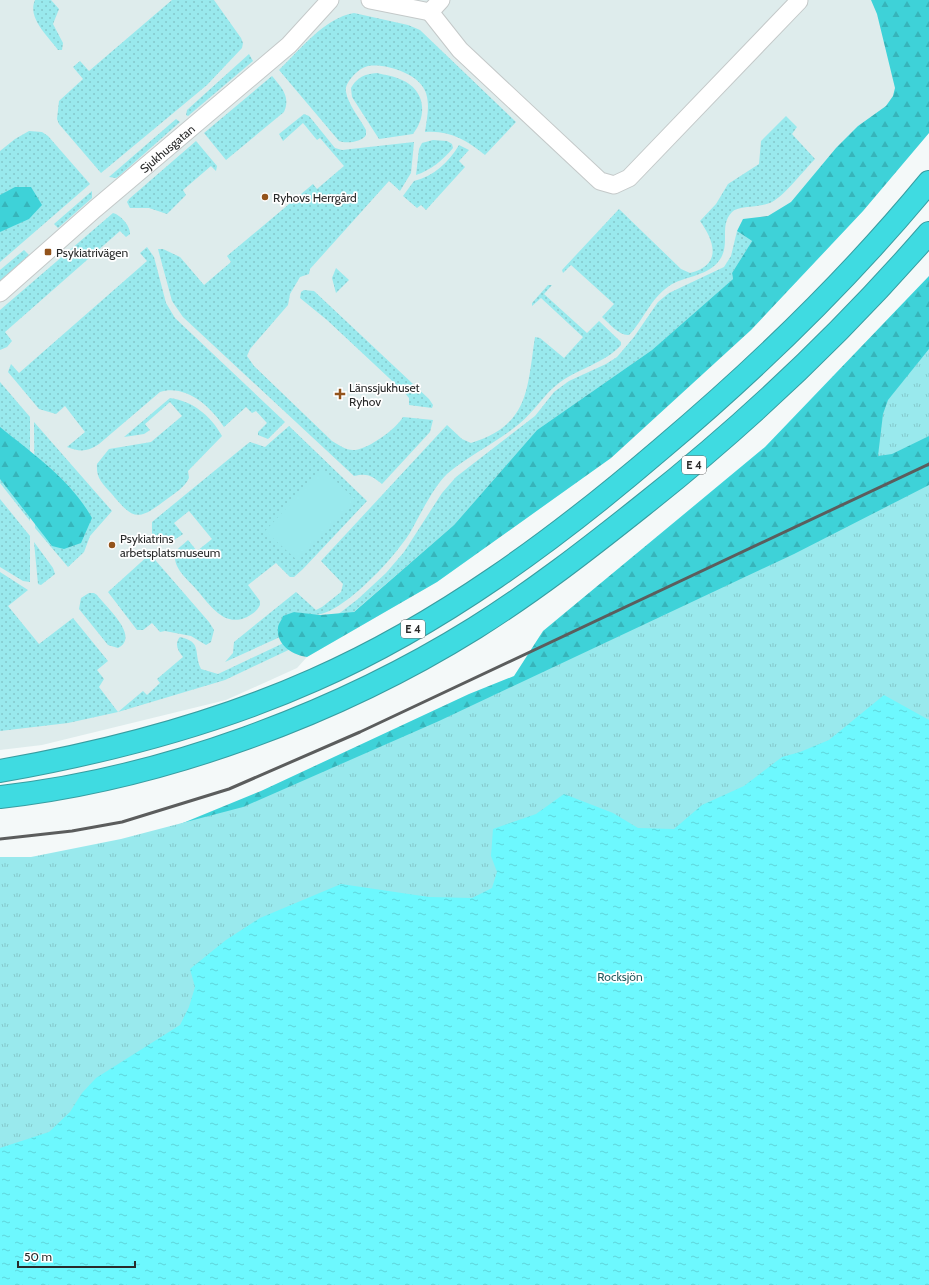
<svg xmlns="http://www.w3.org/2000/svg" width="929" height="1285" font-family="Cabin,sans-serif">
  <defs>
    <pattern id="grass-dots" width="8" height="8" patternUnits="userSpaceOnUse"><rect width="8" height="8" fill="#99e9ed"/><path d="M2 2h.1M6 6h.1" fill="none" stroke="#84c8cb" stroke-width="1.8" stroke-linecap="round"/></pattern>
    <pattern id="forest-firs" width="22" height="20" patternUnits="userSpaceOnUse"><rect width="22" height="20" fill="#3ed2d8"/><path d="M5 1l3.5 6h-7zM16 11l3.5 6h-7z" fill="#36b4ba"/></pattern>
    <pattern id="park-tufts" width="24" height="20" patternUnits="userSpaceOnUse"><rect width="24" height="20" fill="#99e9ed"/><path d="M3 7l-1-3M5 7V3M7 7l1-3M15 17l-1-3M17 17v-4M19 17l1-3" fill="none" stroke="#84c8cb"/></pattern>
    <pattern id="water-ripples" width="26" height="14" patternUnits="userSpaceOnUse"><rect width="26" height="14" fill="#6df8fe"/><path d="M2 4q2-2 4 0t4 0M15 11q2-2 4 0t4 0" fill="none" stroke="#5ed5da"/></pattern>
  </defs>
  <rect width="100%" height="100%" fill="#f4f9f9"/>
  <!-- built -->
  <path fill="#deecec" d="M 0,0 L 929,0 L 929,133 L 863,211 L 751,330 L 611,458 L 437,582 L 307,657 L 297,668 L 226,700 L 42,745 L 0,750 Z"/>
  <!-- grass -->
  <g fill="url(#grass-dots)">
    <path d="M 35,0 L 51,0 L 59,9 L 53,24 L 63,43 L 62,50 L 58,50 C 48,36 27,18 35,0 Z"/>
    <path d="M 172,0 L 214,0 L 241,38 L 243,43 L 242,48 L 207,85 L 101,173 L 59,124 L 57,119 L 59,101 L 83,79 L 73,67 L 80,61 L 89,71 Z"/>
    <path d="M 354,13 L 408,25 L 420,30 L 516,122 L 485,155 C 466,140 450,130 425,132 C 427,118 430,106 426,93 C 420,74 386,63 368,66 C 360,68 354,74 349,81 C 347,84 345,88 346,92 C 348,104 360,119 366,130 L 366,135 C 362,142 346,144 339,141 L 279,70 C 300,50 324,18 354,13 Z"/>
    <path d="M 249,54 L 253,61 L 188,116 L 186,115 L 187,110 Z"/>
    <path d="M 377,73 C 385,75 394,76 402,80 C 425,90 428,115 413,134 L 379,139 L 352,97 L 351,88 C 357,77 365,74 377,73 Z"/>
    <path d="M 272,76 C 281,87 291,96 284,112 L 226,160 L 204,133 Z"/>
    <path d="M 304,114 L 309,116 L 335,148 L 342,150 L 414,142 L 411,173 L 400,191 L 389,181 L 310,269 L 309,274 L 300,277 L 290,294 L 288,305 L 250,349 L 247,356 L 254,366 L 332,441 C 339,445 347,451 355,450 C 370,448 396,429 403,417 L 433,420 L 430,432 L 382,484 C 371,475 367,473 354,476 L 183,317 L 172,301 L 158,249 L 163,249 L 180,257 L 204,285 L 231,262 L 227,256 L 313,184 L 317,189 L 344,166 L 320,138 L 317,140 L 303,123 L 283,141 L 279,134 Z"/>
    <path d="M 786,116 L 797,127 L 792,134 L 815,159 C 804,170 785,195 772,202 C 761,208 738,205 732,212 C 718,226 732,246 718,262 C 705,277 684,276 669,286 C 649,300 644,320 629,335 C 619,336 609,323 602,317 L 614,304 L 571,265 L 563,273 L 562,270 L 619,209 L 681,269 L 690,273 C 722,265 715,242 700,221 L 716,204 L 728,184 L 759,164 L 761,141 Z"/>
    <path d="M 176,119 L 180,122 L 119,176 L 116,178 L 109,177 Z"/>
    <path d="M 29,131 L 42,132 L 48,136 L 90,184 L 0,262 L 0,151 L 15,139 Z"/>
    <path d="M 433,140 L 447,141 L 452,144 L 453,148 C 443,160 431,170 416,175 L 419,149 L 422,143 Z"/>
    <path d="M 196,141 L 217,166 L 216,171 L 211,166 L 183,190 L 186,195 L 167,214 L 149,208 L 130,208 L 127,202 L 129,199 Z"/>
    <path d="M 459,145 L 469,150 L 459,161 L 465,167 L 426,210 L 421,205 L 417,208 L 403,196 L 414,181 C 434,176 449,162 459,145 Z"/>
    <path d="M 92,191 L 92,198 L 58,228 L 54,224 Z"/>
    <path d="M 113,213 C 121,215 131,227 130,234 L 126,237 L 120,231 L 5,332 L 12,341 L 7,347 L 0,350 L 0,310 Z"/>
    <path d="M 737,231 L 752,241 L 732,273 L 733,279 L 652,350 L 537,430 L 454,525 L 335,628 L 225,680 L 118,712 L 68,723 L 0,731 L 0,572 L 28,590 L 8,606 L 39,644 L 73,618 L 108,661 L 97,670 L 104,679 L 99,687 L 118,712 L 143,691 L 147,695 L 160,683 L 157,679 L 183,657 C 178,651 174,644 180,637 C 203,642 193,653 201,669 L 218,674 L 328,622 L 358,599 L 386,573 L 404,552 L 442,493 L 456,477 L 535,416 L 554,392 L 569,381 L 606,364 L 617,357 L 634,337 L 658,302 L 669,293 L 724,267 L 731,256 Z"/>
    <path d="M 147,247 L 154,257 L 166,303 L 175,318 L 285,422 L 268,439 L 258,435 L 258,432 L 267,423 L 256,411 L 252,413 L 246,407 L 224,427 C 211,407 186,384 160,392 L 99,444 C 87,452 80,452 67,447 L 85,432 L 65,406 L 56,414 L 39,409 L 8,372 L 11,364 L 19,373 L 147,261 L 140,253 Z"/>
    <path d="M 24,250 L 29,255 L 0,281 L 0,270 Z"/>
    <path d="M 336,268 L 349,280 L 336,293 L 332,278 Z"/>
    <path d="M 548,285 L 552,285 L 544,294 L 587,333 L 599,321 L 621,342 L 621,345 C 605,363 579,368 559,383 C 544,394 534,412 519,424 C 496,443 469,455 447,474 C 434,486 420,515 411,531 C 396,556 349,607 321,614 C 313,616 302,613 294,612 L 278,628 L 280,637 L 225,662 L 233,653 L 234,642 L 296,592 L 316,610 L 322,607 L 341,592 L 343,584 L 321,561 L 447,425 L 462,439 L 471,443 C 530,425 527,388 535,337 L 540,338 L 564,358 L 583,337 L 541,298 L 532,306 L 532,303 Z"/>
    <path d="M 304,290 L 314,291 L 429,399 L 433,405 L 432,408 L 409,405 L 409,398 L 404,392 L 327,320 L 300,298 L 301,292 Z"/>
    <path d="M 0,382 L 30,417 L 30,521 L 0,483 Z"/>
    <path d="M 170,398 C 193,401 211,416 222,436 L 188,471 L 189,478 C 185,487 175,493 167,499 C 138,521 134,521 111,493 C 102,483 96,478 97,464 L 109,449 L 151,442 L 182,416 L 170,402 L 145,424 L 150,430 L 144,434 L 124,437 Z"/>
    <path d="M 34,422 L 112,511 L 90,536 L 84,552 L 68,567 L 35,528 Z"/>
    <path d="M 289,426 L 367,501 L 303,569 L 294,577 L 290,577 L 276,563 L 248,585 L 260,601 L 260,605 C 257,611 253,614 247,617 C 224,628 210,605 196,589 C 188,580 174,569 175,556 C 175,549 183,545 188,540 L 197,551 L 212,539 L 189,511 L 174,523 L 183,534 C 172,542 162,548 152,535 L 152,522 L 246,445 L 250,442 L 265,447 Z"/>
    <path d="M 0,499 L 30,536 L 30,582 L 23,581 L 0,567 Z"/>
    <path d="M 34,542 L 53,568 L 55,574 L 41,585 L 38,584 Z"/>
    <path d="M 150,554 L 209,622 L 214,630 L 211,642 L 206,645 L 191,636 L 165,631 L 160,632 L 152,623 L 143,630 L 137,630 L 108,592 Z"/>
    <path d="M 89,593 L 94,593 L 97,595 C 106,607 141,637 118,648 L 108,645 L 79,609 L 81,598 Z"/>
  </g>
  <!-- forest -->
  <g fill="url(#forest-firs)">
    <path d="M 871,0 L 929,0 L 929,133 L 863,211 L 751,330 L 611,458 L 437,582 L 307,657 C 293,655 276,645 278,628 C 278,624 282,620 283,616 L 294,612 L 320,615 L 354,612 L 454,525 L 537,430 L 652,350 L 733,279 L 732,273 L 752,241 L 737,231 L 743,219 L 768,216 L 791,202 L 836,148 L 858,126 L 886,106 L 893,96 L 895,88 L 877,14 Z"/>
    <path d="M 15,187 L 31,187 L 42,205 L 29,219 L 0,232 L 0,195 Z"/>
    <path d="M 929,276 L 929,646 L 895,640 L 834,677 L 754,694 L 693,691 L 657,735 L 589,804 L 564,794 L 533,774 L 483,753 L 425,777 L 411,834 L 392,892 L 341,884 L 343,835 L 322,807 L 306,813 L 278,831 L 260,918 L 226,940 L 190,969 L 195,987 L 189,1007 L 119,1025 L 69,1031 L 16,990 L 0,982 L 0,866 L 26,866 L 117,850 L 261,791 L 469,694 L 514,676 L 543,631 L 765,447 Z"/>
    <path d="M 0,427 C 33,454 71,480 92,518 L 81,543 L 64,549 L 52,546 L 0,479 Z"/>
  </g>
  <!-- park -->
  <g fill="url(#park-tufts)">
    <path d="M 929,349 L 929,436 L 892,454 L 878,456 L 883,414 L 888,400 Z"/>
    <path d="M 929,485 L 929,1285 L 0,1285 L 0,857 L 31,857 L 121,839 L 243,807 L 439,721 L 794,554 Z"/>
  </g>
  <!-- pitch -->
  <path fill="#99e9ed" d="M 323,469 L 355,499 L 298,561 L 265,531 Z"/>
  <!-- water -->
  <path fill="url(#water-ripples)" d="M 884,695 L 929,720 L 929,1285 L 0,1285 L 0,1148 L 49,1132 L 70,1112 L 82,1093 L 96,1078 L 180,1025 L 189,1007 L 195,987 L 190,969 L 226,940 L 260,918 L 341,884 L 429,897 L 472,898 L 492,888 L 497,872 L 491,856 L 493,829 L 536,814 L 564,794 L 613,813 L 638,828 L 674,829 L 702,805 L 744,786 L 782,757 L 800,752 L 829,740 Z"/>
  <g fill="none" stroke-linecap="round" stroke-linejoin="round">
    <defs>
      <g id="minor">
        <path d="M 370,0 L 430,12 L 441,0"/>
        <path d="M 430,12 L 460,50 L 600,181 L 614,185 L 629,178 L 799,1"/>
        <path id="s1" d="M 0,293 L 95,209 L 289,45 L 330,0"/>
      </g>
      <g id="motorway">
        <path d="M 0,771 C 108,752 213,725 314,680 C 441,624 556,539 661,449 C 757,368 849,279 929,182"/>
        <path d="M 0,797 C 162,779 337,714 475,628 C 534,591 588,549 642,506 C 746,424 842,333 929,233"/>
      </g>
    </defs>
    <!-- minor casing -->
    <use href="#minor" stroke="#c4c9c9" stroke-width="19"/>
    <!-- motorway casing -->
    <use href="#motorway" stroke="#379da1" stroke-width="24"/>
    <!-- minor -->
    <use href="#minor" stroke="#fff" stroke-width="17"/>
    <!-- motorway -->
    <use href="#motorway" stroke="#3fdbe1" stroke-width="22"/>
    <!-- rail -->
    <path stroke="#5b5d5d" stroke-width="3" d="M 0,839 L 72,831 L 122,822 L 229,789 L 360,732 L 929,464"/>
  </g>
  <!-- markers -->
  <g fill="#93531b" stroke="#fff" stroke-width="1.5">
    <circle cx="265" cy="197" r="4"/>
    <rect x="44" y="248" width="8" height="8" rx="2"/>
    <path d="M338 388h4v4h4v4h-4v4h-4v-4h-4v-4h4z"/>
    <circle cx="112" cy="545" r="4"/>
  </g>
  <g text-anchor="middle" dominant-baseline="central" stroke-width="3.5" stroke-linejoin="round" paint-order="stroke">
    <!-- shield labels -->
    <g fill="#fff" stroke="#696a6a" stroke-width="1">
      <rect x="682" y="456" width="24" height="18" rx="3"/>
      <rect x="401" y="620" width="24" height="18" rx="3"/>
    </g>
    <g font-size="11" font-weight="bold" fill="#292a2a">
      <text x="694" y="465">E 4</text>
      <text x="413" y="629">E 4</text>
    </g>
    <!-- street labels -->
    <g font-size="12" fill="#292a2a" stroke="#fff">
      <text stroke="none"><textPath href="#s1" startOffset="221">Sjukhusgatan</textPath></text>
    </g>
    <!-- poi labels -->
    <g font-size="12" fill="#292a2a" stroke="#fff" text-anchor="start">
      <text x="273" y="197">Ryhovs Herrgård</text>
      <text x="56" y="252">Psykiatrivägen</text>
      <text x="349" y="387">Länssjukhuset<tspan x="349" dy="14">Ryhov</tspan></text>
      <text x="120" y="538">Psykiatrins<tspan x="120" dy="14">arbetsplatsmuseum</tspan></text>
    </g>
    <!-- park labels -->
    <g font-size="12" fill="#245e61" stroke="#fff">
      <text x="620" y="976">Rocksjön</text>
    </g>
  </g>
  <!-- scale -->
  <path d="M18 1261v6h117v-6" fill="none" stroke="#292a2a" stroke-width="2"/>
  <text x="24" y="1261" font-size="12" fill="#292a2a" stroke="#ffffff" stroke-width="3" paint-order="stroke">50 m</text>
</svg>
